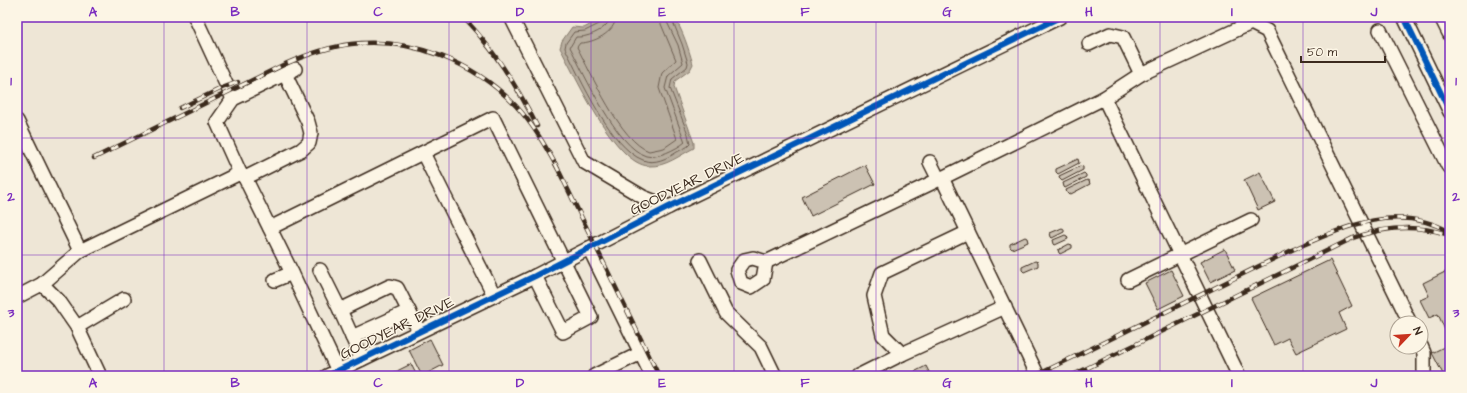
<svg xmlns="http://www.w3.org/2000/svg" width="1467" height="393" font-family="'Architects Daughter',sans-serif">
  <rect width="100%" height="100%" fill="#fcf5e5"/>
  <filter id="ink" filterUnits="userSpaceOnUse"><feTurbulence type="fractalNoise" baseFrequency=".025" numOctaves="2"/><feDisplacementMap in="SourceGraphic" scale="8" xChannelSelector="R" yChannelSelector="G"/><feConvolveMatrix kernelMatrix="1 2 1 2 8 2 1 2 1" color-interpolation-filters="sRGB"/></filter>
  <g filter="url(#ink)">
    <!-- built -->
    <path fill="#eee6d6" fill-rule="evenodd" d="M 17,17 L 1450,17 L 1450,376 L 17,376 ZM 1397,323 L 1421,323 L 1421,347 L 1397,347 Z"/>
    <!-- water -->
    <path fill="#b7ad9e" stroke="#85796b" d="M 604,17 L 674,17 C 683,31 688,47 693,64 L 690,70 L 675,81 L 674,87 L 694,143 L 694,148 C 680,155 666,167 649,166 C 615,165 575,75 560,48 L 562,41 L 572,27 L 584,28 Z"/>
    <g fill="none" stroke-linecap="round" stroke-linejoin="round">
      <!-- shore -->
      <g stroke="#6d5e51" stroke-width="1">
        <path d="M 605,17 L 603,22 L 585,31 L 574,32 L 566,43 L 565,48 C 580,78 611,148 643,160 C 654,165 668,158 677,152 C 682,149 687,148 690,144 L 688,134 L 670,88 L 672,79 L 687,67 L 688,63 L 682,44 L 671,17"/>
        <path d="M 610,17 C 609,27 595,34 586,36 C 583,37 579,37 576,37 L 570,47 C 584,74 617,147 646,156 C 656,159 677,149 685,142 L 665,88 L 668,76 L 683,63 L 678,45 L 667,22 L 666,17"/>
        <path d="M 616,17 C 615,33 593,43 580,43 L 577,47 C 591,73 621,142 649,151 L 664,148 L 677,139 L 659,88 L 662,73 L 676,60 L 661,24 L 660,17"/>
      </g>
    </g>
    <!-- building -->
    <g fill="#ccc2b3" stroke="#3b2a1e">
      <path d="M 1078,159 L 1079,163 L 1058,174 L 1056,172 L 1056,169 Z"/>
      <path d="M 865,165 L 875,184 L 811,216 L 802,197 Z"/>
      <path d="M 1080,166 L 1083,167 L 1083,170 L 1062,181 L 1060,179 L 1059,176 Z"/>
      <path d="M 1260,172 L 1275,202 L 1258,210 L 1244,180 Z"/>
      <path d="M 1084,173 L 1086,175 L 1086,177 L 1065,188 L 1064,187 L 1063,183 Z"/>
      <path d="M 1087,180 L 1089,181 L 1090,184 L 1069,195 L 1067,193 L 1066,190 Z"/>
      <path d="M 1062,228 L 1064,229 L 1064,232 L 1052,238 L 1051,237 L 1050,233 Z"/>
      <path d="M 1065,235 L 1067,236 L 1068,239 L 1055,245 L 1054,244 L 1053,240 Z"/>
      <path d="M 1025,237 L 1027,238 L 1028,242 L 1012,249 L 1010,247 L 1010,244 Z"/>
      <path d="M 1069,244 L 1072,245 L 1072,248 L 1060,254 L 1059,253 L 1058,250 Z"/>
      <path d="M 1225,249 L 1235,270 L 1210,282 L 1200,262 Z"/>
      <path d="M 1330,260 L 1352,306 L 1339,313 L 1346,329 L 1296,353 L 1288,338 L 1274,345 L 1251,298 Z"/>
      <path d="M 1035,261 L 1038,262 L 1038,266 L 1024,272 L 1022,270 L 1022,267 Z"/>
      <path d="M 1171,270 L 1184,296 L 1158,309 L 1145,283 Z"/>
      <path d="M 1445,272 L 1450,282 L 1450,327 L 1445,330 L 1438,314 L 1429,318 L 1420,300 L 1429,296 L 1423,283 Z"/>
      <path d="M 430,339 L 443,365 L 422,376 L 409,350 Z"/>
      <path d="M 1450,344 L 1450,375 L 1444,376 L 1432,353 Z"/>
      <path d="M 411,364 L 417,376 L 387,376 Z"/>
      <path d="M 926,366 L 931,376 L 906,376 Z"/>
    </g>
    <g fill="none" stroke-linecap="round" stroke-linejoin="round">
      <defs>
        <g id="minor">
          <path d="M 195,17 L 233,99"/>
          <path d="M 511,17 L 584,162 L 643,197 L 669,207"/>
          <path d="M 1404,17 L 1450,112"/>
          <path d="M 1450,17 L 1443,21 L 1450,35"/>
          <path d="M 1380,30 L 1448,166 L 1450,165"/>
          <path d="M 1089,44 L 1110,34 L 1123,37 L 1141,74"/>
          <path d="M 295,69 L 233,99 L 217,122 L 240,173 L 245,178 L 292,273 L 338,371"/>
          <path d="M 1104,98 L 1239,376"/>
          <path d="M 17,121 L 80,251"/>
          <path d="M 423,153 L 494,295"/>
          <path d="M 930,162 L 937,176 L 942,178 L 1038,376"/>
          <path d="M 245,178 L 301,150 L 309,143 L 311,133 L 308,122 L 285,74"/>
          <path d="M 270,228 L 493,118 L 591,317 L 563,332 L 535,276"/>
          <path d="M 968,232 L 882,273 L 874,296 L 883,335 L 902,354 L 1005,307"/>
          <path d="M 589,248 L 652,376"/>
          <path d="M 753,258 L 766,262 L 763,279 L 751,287 L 741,283 L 737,270 L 744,260 Z"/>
          <path d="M 700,260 L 726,313 L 761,347 L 775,376"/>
          <path d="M 766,262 L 942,178 L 1104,98 L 1141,74 L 1251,23 L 1267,31 L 1410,323"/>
          <path d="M 320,270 L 340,310 L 390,286 L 397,288 L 419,331"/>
          <path d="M 275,280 L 292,273"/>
          <path d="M 1128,280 L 1251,220"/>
          <path d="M 42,284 L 59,301 L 77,327 L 100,376"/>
          <path d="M 17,297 L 42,284 L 80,251 L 240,173"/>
          <path d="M 340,310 L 362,359"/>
          <path d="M 77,327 L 124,299"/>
          <path d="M 352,337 L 409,311"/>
          <path d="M 1421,346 L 1424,353 L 1424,376"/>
          <path d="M 327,376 L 535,276 L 669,207 L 1060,17"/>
          <path d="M 594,376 L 641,353"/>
          <path d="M 858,376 L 902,354"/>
        </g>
      </defs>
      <!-- minor casing -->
      <use href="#minor" stroke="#3b2a1e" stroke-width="16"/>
      <!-- minor -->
      <use href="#minor" stroke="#fcf5e5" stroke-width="13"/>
      <defs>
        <g id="rail">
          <path d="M 463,17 C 494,49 517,86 537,126"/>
          <path d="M 180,108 L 222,88 L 238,82"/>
          <path d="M 94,158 L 285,64 C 306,55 328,47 351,44 C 412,37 474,62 516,106 C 533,124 546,147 558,169"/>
          <path d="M 555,163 L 659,376"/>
          <path d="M 1035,376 L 1294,249 C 1344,227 1397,202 1450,232"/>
          <path d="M 1071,376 L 1353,238 C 1384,227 1414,224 1446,234"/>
        </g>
      </defs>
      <!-- rail casing -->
      <use href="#rail" stroke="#3b2a1e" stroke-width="4.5"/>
      <!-- rail -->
      <use href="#rail" stroke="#fcf5e5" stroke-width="3" stroke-dasharray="9" stroke-linecap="butt"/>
      <defs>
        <g id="cycleway">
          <path d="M 1404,17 L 1450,112"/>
          <path d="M 327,376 L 535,276 L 669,207 L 1060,17"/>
        </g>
      </defs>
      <!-- cycleway casing -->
      <use href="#cycleway" stroke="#fcf5e5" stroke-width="8"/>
      <!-- cycleway -->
      <use href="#cycleway" stroke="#0057b8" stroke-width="6"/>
    </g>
  </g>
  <!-- grid -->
  <path fill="none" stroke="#7b2cbf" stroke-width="1" stroke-opacity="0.55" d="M 164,17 L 164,376M 307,17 L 307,376M 449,17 L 449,376M 591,17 L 591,376M 734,17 L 734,376M 876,17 L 876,376M 1018,17 L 1018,376M 1160,17 L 1160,376M 1303,17 L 1303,376M 17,138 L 1450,138M 17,255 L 1450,255"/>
  <g text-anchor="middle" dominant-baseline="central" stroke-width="3" stroke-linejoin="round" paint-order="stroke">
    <!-- street labels -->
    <g font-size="15" fill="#3b2a1e" stroke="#fcf5e5">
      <text transform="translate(687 184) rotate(-26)">GOODYEAR DRIVE</text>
      <text transform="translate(397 328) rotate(-26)">GOODYEAR DRIVE</text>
    </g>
  </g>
  <!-- margin -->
  <rect width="1467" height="393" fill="none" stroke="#fcf5e5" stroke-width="44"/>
  <!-- north arrow -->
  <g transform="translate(1409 335) rotate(65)"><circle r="19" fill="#fcf5e5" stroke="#afa495"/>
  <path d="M0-3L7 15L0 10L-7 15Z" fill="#c8321e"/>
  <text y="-6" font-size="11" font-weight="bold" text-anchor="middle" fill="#3b2a1e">N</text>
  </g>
  <!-- scale -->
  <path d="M1301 56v6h84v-6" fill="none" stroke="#3b2a1e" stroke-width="2"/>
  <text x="1307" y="56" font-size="12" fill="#3b2a1e" stroke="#fcf5e5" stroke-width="3" paint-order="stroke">50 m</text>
  <rect x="22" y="22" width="1423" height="349" fill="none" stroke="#7b2cbf" stroke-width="1.5"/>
  <g font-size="13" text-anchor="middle" font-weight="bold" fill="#7b2cbf">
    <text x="93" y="16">A</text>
    <text x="235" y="16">B</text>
    <text x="378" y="16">C</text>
    <text x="520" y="16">D</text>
    <text x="662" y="16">E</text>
    <text x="805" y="16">F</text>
    <text x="947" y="16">G</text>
    <text x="1089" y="16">H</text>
    <text x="1232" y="16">I</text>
    <text x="1374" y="16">J</text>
    <text x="11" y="85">1</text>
    <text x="1456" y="85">1</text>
    <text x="11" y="201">2</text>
    <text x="1456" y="201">2</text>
    <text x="11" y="317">3</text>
    <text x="1456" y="317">3</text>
    <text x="93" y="387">A</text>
    <text x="235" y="387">B</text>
    <text x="378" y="387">C</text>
    <text x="520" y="387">D</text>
    <text x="662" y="387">E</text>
    <text x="805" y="387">F</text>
    <text x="947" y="387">G</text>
    <text x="1089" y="387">H</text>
    <text x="1232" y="387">I</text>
    <text x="1374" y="387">J</text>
  </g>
</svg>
